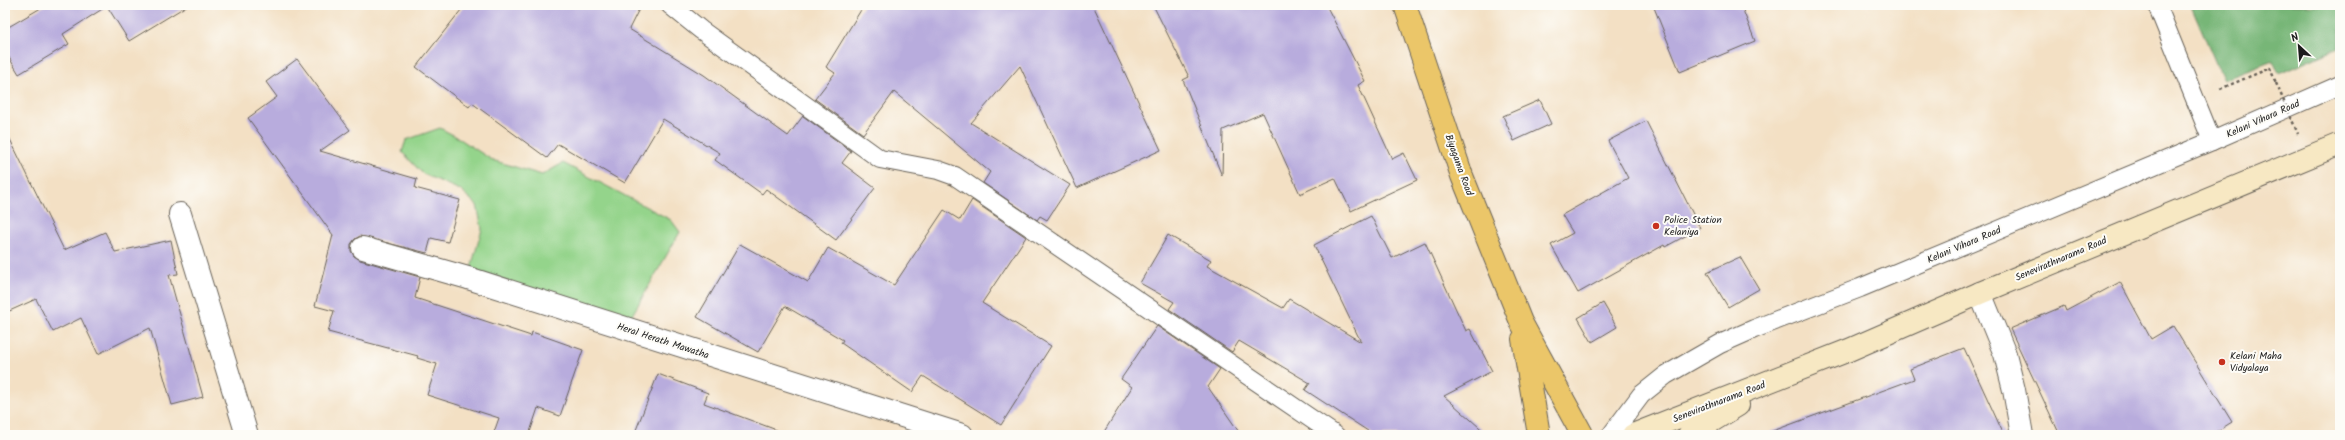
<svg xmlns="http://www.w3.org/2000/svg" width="2345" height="440" font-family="Kalam,sans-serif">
  <rect width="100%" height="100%" fill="#fdfcf7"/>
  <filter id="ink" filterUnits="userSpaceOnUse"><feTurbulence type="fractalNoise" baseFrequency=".025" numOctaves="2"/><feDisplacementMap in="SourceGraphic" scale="8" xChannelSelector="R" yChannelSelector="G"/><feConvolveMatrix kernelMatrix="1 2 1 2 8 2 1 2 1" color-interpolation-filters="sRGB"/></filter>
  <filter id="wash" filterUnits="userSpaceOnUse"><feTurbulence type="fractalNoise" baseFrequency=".012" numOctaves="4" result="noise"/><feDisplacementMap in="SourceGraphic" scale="16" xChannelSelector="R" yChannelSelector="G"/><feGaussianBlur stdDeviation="0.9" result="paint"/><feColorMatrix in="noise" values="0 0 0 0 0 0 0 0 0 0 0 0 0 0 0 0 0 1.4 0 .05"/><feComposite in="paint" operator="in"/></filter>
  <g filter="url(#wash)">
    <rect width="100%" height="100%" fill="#f3e0c4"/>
    <!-- green -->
    <path fill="#94d48b" stroke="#587854" d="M 440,128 L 457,137 L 492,160 L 542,175 L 563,163 L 671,220 L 680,232 L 624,329 L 468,278 L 482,229 L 477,205 L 460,190 L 423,174 L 402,152 L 406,140 Z"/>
    <!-- forest -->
    <path fill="#77b677" stroke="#4a694a" d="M 2191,5 L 2340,5 L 2340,47 L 2279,74 L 2273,61 L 2223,80 Z"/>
    <g id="blocks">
      <!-- building -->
      <g fill="#b8acdd">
        <path d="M 46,5 L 188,5 L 129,41 L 107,6 L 63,34 L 69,44 L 19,74 L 5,51 L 5,29 Z"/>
        <path d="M 465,5 L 641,5 L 629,29 L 704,75 L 788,136 L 803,116 L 851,151 L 842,163 L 875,188 L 836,240 L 766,189 L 762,194 L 715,160 L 720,153 L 663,119 L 625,183 L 558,144 L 547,158 L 472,103 L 469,107 L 416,67 Z"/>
        <path d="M 864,5 L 1093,5 L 1161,150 L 1077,188 L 1020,66 L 971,123 L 1070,185 L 1047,220 L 1040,216 L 1037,220 L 983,183 L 990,172 L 894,92 L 863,134 L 815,99 L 835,73 L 826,67 Z"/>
        <path d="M 1153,5 L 1326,5 L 1365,81 L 1358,85 L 1392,159 L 1404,153 L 1417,180 L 1351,211 L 1335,178 L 1300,194 L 1263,113 L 1223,130 L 1222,176 L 1183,80 L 1189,77 Z"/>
        <path d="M 1653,5 L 1741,5 L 1755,41 L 1680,72 Z"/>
        <path d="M 297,59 L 350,130 L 320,151 L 417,179 L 415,188 L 460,200 L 448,242 L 431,238 L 427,253 L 360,236 L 355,239 L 351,244 L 351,251 L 354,256 L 360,260 L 420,277 L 415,298 L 531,336 L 532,332 L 583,350 L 560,416 L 538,408 L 529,435 L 493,435 L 499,418 L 427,395 L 437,364 L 417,358 L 418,356 L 328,332 L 334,311 L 315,306 L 333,235 L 248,118 L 277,97 L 266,82 Z"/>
        <path d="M 1540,100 L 1551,124 L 1514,141 L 1503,116 Z"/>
        <path d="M 1646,121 L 1700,228 L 1665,247 L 1664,245 L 1578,293 L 1551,245 L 1573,233 L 1562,215 L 1628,178 L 1608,141 Z"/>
        <path d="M 5,129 L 64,250 L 105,232 L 115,252 L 171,240 L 178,274 L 169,275 L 203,397 L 172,405 L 150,328 L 98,354 L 81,318 L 53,332 L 36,299 L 5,313 Z"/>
        <path d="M 972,200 L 1026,237 L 982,303 L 1051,346 L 1001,425 L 923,376 L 912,392 L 841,343 L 843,340 L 785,306 L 758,352 L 697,317 L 740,244 L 808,282 L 828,248 L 894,285 L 944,210 L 960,220 Z"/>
        <path d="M 1371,216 L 1392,258 L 1425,242 L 1466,331 L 1470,329 L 1492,371 L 1444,396 L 1488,435 L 1374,435 L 1305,390 L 1310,383 L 1239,341 L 1232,352 L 1169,309 L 1174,302 L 1140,283 L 1168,235 L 1211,260 L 1207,266 L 1283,308 L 1289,299 L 1361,342 L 1314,245 Z"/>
        <path d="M 1740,257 L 1759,289 L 1728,307 L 1707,272 Z"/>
        <path d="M 2120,282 L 2151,339 L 2173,326 L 2232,422 L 2211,435 L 2060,435 L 2010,329 L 2064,306 L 2066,311 Z"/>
        <path d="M 1603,303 L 1617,327 L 1592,342 L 1578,318 Z"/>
        <path d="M 1157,326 L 1220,369 L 1208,387 L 1241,435 L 1102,435 L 1132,387 L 1121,379 Z"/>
        <path d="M 1964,348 L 2004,435 L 1771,435 L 1770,432 L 1914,379 L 1910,369 Z"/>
        <path d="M 658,374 L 708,393 L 704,403 L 782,432 L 781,435 L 634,435 Z"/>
      </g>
    </g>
  </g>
  <g filter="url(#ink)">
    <use href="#blocks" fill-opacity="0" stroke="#676157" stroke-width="1"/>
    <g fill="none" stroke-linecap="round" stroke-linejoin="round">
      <defs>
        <g id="lane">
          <path d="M 670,5 L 701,30 L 880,159 L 938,170 L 955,176 L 1335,435"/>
          <path d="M 2157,5 L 2212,141"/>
          <path d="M 1611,435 L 1641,395 L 1666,375 L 1720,344 L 1754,329 L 1860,288 L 2212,141 L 2340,85"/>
        </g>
        <g id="street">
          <path d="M 180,214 L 247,435"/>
          <path d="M 363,248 L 468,278 L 962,435"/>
          <path d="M 1980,293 L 2005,354 L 2014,390 L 2022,435"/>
        </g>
        <g id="secondary">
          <path d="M 1633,435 L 1849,350 L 1980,293 L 2340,144"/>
          <path d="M 1689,435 L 1738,405"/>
        </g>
        <g id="primary">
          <path d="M 1405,5 L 1462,176 L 1521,322 L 1582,434"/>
          <path d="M 1523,339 L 1539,435"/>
        </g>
      </defs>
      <!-- lane casing -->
      <use href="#lane" stroke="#676157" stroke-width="20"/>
      <!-- street casing -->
      <use href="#street" stroke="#676157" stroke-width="24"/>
      <!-- secondary casing -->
      <use href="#secondary" stroke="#676157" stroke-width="24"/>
      <!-- primary casing -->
      <use href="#primary" stroke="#676157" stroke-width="24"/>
      <!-- path -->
      <path stroke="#676157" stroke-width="2.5" stroke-dasharray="3 3" stroke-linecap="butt" d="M 2220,89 L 2270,68 L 2276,83"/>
      <!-- lane -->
      <use href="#lane" stroke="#fff" stroke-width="18"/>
      <!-- street -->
      <use href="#street" stroke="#fff" stroke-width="22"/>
      <!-- secondary -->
      <use href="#secondary" stroke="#f7e8c3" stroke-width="22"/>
      <!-- primary -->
      <use href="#primary" stroke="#ebc669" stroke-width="22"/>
      <!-- path-bridge -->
      <path stroke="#676157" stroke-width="2.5" stroke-dasharray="3 3" stroke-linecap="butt" d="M 2276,83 L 2298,134"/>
    </g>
  </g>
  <!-- markers -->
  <g fill="#c8321e" stroke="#fdfcf7" stroke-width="1.5">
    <circle cx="1656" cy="226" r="4"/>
    <circle cx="2222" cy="362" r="4"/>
  </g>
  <g text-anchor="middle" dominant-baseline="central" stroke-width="4" stroke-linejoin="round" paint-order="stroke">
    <!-- street labels -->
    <g font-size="10" fill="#1c1c1c" stroke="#fdfcf7">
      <text transform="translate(2263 119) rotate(-24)">Kelani Vihara Road</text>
      <text transform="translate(1459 165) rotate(70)">Biyagama Road</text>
      <text transform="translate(1964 245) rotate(-23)">Kelani Vihara Road</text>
      <text transform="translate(2061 259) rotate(-23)">Senevirathnarama Road</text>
      <text transform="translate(663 341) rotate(18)">Heral Herath Mawatha</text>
      <text transform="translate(1719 402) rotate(-21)">Senevirathnarama Road</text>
    </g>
    <!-- poi labels -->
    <g font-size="10" fill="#1c1c1c" stroke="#fdfcf7" text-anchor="start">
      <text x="1664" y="220">Police Station<tspan x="1664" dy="12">Kelaniya</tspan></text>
      <text x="2230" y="356">Kelani Maha<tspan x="2230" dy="12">Vidyalaya</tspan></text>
    </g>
  </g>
  <!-- margin -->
  <rect width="2345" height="440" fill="none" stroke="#fdfcf7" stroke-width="20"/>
  <!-- north arrow -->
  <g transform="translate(2299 46) rotate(334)" stroke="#fdfcf7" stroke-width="3" paint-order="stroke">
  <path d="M0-3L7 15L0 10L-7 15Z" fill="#1c1c1c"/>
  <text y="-6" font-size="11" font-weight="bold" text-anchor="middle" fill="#1c1c1c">N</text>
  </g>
</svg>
